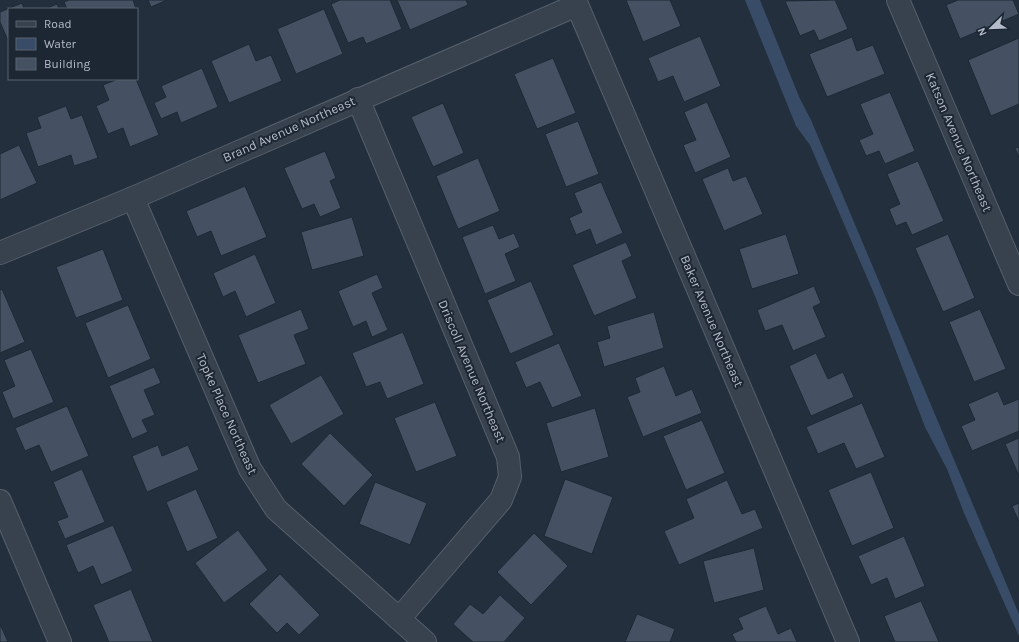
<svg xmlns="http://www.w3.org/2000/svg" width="1019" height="642" font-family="Karla,sans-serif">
  <rect width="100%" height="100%" fill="#242f3e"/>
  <!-- water -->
  <path fill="#394c67" d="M 745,0 L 760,0 L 800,99 L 811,120 L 1019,614 L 1019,636 L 964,513 L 947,469 L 925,427 L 875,296 L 810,145 L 796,126 Z"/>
  <!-- building -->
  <g fill="#455162" stroke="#1f2835">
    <path d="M 69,0 L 133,0 L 136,9 L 67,9 L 64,2 Z"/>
    <path d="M 148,0 L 167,0 L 151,7 Z"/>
    <path d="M 340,0 L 390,0 L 402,29 L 366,44 L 363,37 L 348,43 L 331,4 Z"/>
    <path d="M 397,0 L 466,0 L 468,5 L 410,30 Z"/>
    <path d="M 626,0 L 670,0 L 681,26 L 643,42 Z"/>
    <path d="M 835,0 L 848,29 L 819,41 L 814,30 L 800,36 L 785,1 Z"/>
    <path d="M 958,0 L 1013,0 L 1019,14 L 960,39 L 946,5 Z"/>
    <path d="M 22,3 L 24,9 L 9,9 L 9,43 L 0,22 L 0,12 Z"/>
    <path d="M 57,4 L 59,9 L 45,9 Z"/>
    <path d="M 324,9 L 343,54 L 296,74 L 277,29 Z"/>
    <path d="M 700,36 L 721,86 L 684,102 L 673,76 L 658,82 L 648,58 Z"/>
    <path d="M 852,37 L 857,51 L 873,45 L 885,74 L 827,97 L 809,54 Z"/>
    <path d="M 1019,38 L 1019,104 L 991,116 L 968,60 Z"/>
    <path d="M 249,44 L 256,61 L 271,55 L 282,81 L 229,103 L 211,61 Z"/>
    <path d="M 553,58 L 576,113 L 537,129 L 514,74 Z"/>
    <path d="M 202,68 L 218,107 L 181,123 L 177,112 L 161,119 L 154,103 L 166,97 L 161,86 Z"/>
    <path d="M 118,79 L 136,79 L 159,135 L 130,147 L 123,128 L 108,134 L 96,106 L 109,100 L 103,85 Z"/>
    <path d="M 890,92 L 915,151 L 885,164 L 879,151 L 866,156 L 859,140 L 873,134 L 860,104 Z"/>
    <path d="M 707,102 L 731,157 L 695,173 L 683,145 L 696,140 L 684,112 Z"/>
    <path d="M 443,103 L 464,153 L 433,167 L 411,117 Z"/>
    <path d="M 66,106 L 71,119 L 82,115 L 98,158 L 74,166 L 71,155 L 38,167 L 26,133 L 41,128 L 37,117 Z"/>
    <path d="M 578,121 L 599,174 L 566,187 L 545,134 Z"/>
    <path d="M 19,145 L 37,183 L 0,200 L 0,154 Z"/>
    <path d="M 1019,147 L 1019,158 L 1015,148 Z"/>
    <path d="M 325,151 L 336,178 L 330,181 L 341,208 L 320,217 L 314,204 L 302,209 L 284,168 Z"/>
    <path d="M 478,158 L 500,211 L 458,229 L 436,176 Z"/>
    <path d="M 918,161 L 944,221 L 912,235 L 906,222 L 896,226 L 889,209 L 900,204 L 887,174 Z"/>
    <path d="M 728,168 L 733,181 L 746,176 L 763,214 L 724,231 L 702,179 Z"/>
    <path d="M 601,182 L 623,233 L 596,245 L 590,229 L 576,235 L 569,218 L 582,212 L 574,193 Z"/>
    <path d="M 245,186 L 267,237 L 221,256 L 211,231 L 197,237 L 186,211 Z"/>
    <path d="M 352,217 L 364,256 L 312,270 L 301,232 Z"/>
    <path d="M 493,225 L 499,239 L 514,233 L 520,247 L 505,254 L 516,281 L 485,294 L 462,237 Z"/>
    <path d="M 786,234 L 799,274 L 752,289 L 739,249 Z"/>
    <path d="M 948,234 L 975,298 L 943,312 L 915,248 Z"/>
    <path d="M 626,242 L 632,256 L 622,261 L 637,298 L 594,316 L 572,265 Z"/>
    <path d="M 103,249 L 123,300 L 76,318 L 56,267 Z"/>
    <path d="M 255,254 L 276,303 L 246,317 L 235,291 L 223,297 L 213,273 Z"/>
    <path d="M 377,274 L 383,288 L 372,293 L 388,330 L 372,337 L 366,321 L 353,327 L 338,291 Z"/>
    <path d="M 531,281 L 554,335 L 510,354 L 487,300 Z"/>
    <path d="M 814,286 L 821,303 L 813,307 L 826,337 L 793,351 L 782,325 L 765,331 L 757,310 Z"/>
    <path d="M 2,289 L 25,342 L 0,353 L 0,290 Z"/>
    <path d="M 128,305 L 151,359 L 108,378 L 85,323 Z"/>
    <path d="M 301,309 L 309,329 L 294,335 L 306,364 L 258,383 L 238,335 Z"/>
    <path d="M 980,309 L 1006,369 L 974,382 L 949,322 Z"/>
    <path d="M 654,312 L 664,348 L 604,367 L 597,342 L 610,338 L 607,326 Z"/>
    <path d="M 403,332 L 424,384 L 387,399 L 380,382 L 366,387 L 352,353 Z"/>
    <path d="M 559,343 L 582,396 L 552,408 L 540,382 L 526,388 L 515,362 Z"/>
    <path d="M 31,349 L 54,402 L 13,419 L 2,392 L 15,386 L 4,360 Z"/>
    <path d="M 816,353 L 828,379 L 843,372 L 854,397 L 811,416 L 789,366 Z"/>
    <path d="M 664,366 L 676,396 L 692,389 L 702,413 L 643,437 L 627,397 L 640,392 L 635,378 Z"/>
    <path d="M 154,367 L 161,383 L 144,390 L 155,415 L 142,420 L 148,432 L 132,439 L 109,386 Z"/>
    <path d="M 321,375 L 344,414 L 291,444 L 269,405 Z"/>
    <path d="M 998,391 L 1004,405 L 1019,399 L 1019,431 L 972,451 L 961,426 L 975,420 L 968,404 Z"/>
    <path d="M 435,402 L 457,456 L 416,472 L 394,418 Z"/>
    <path d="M 862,403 L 885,457 L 856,469 L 844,443 L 818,454 L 806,427 Z"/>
    <path d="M 67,406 L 89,456 L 51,472 L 39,445 L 25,451 L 15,428 Z"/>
    <path d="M 595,408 L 609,457 L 561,472 L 546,423 Z"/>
    <path d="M 702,420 L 725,473 L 686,490 L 663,436 Z"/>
    <path d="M 330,433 L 373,475 L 344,506 L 301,464 Z"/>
    <path d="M 1019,438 L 1019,476 L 1005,444 Z"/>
    <path d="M 158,445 L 162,456 L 188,445 L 199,470 L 147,492 L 132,456 Z"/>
    <path d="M 82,469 L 105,522 L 65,539 L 57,521 L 68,517 L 53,482 Z"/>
    <path d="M 871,472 L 894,528 L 852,546 L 828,490 Z"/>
    <path d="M 565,479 L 613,497 L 592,554 L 544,536 Z"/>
    <path d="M 727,480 L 742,514 L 755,509 L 763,528 L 679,565 L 664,531 L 694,518 L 686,499 Z"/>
    <path d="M 375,482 L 427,503 L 410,545 L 359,524 Z"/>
    <path d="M 196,489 L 218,538 L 187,552 L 166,502 Z"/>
    <path d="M 1019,503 L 1019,522 L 1012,506 Z"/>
    <path d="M 113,525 L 133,571 L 101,585 L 93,566 L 78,573 L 66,545 Z"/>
    <path d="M 238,530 L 268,570 L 224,603 L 195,563 Z"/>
    <path d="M 534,533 L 568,566 L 531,605 L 497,572 Z"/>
    <path d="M 904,536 L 925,586 L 895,599 L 887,578 L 871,585 L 858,556 Z"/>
    <path d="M 754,548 L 764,590 L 714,603 L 703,561 Z"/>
    <path d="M 280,574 L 320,615 L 299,635 L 287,623 L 277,633 L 249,604 Z"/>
    <path d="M 131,589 L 153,642 L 109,642 L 93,605 Z"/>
    <path d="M 500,595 L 525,618 L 504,642 L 473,642 L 453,624 L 470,604 L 483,614 Z"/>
    <path d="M 921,601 L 939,642 L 895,642 L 884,616 Z"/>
    <path d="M 766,606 L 778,634 L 791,628 L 797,642 L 736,642 L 732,634 L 743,629 L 738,618 Z"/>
    <path d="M 637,614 L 675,629 L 670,642 L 625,642 Z"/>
    <path d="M 0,624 L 8,642 L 0,642 Z"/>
  </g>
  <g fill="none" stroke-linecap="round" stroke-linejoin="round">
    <defs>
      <g id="minor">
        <path d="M 575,0 L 848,642"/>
        <path d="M 898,0 L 1019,284"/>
        <path d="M 358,99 L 508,457 L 510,477 L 501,500 L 399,619"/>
        <path d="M 133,198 L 250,469 L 276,509 L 425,642"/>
        <path d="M 0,253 L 133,198 L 577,5"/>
        <path d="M 0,501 L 60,642"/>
      </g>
    </defs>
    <!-- minor casing -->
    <use href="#minor" stroke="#565f6c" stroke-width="24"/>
    <!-- minor -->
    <use href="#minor" stroke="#38414e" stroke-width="22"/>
  </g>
  <g text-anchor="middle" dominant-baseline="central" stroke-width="4" stroke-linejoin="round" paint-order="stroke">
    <!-- street labels -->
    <g font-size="13" fill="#b4bcc9" stroke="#1d2633">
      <text transform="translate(289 129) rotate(-24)">Brand Avenue Northeast</text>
      <text transform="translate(959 142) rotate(67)">Katson Avenue Northeast</text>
      <text transform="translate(712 321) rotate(67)">Baker Avenue Northeast</text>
      <text transform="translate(472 371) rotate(67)">Driscoll Avenue Northeast</text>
      <text transform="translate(227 414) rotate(66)">Topke Place Northeast</text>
    </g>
  </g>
  <!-- legend -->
  <rect x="8" y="8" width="130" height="72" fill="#1d2633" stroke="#59626f"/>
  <rect x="16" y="21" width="20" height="6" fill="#38414e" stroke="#59626f"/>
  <text x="44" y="28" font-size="12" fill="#b4bcc9">Road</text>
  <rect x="16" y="38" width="20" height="12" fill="#394c67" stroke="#59626f"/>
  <text x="44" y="48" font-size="12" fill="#b4bcc9">Water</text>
  <rect x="16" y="58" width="20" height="12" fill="#455162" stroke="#59626f"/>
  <text x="44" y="68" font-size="12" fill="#b4bcc9">Building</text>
  <!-- north arrow -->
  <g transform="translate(991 28) rotate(247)" stroke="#1d2633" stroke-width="3" paint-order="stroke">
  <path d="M0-3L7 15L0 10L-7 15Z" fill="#b4bcc9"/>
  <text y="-6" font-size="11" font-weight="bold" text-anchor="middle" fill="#b4bcc9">N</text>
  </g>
</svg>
